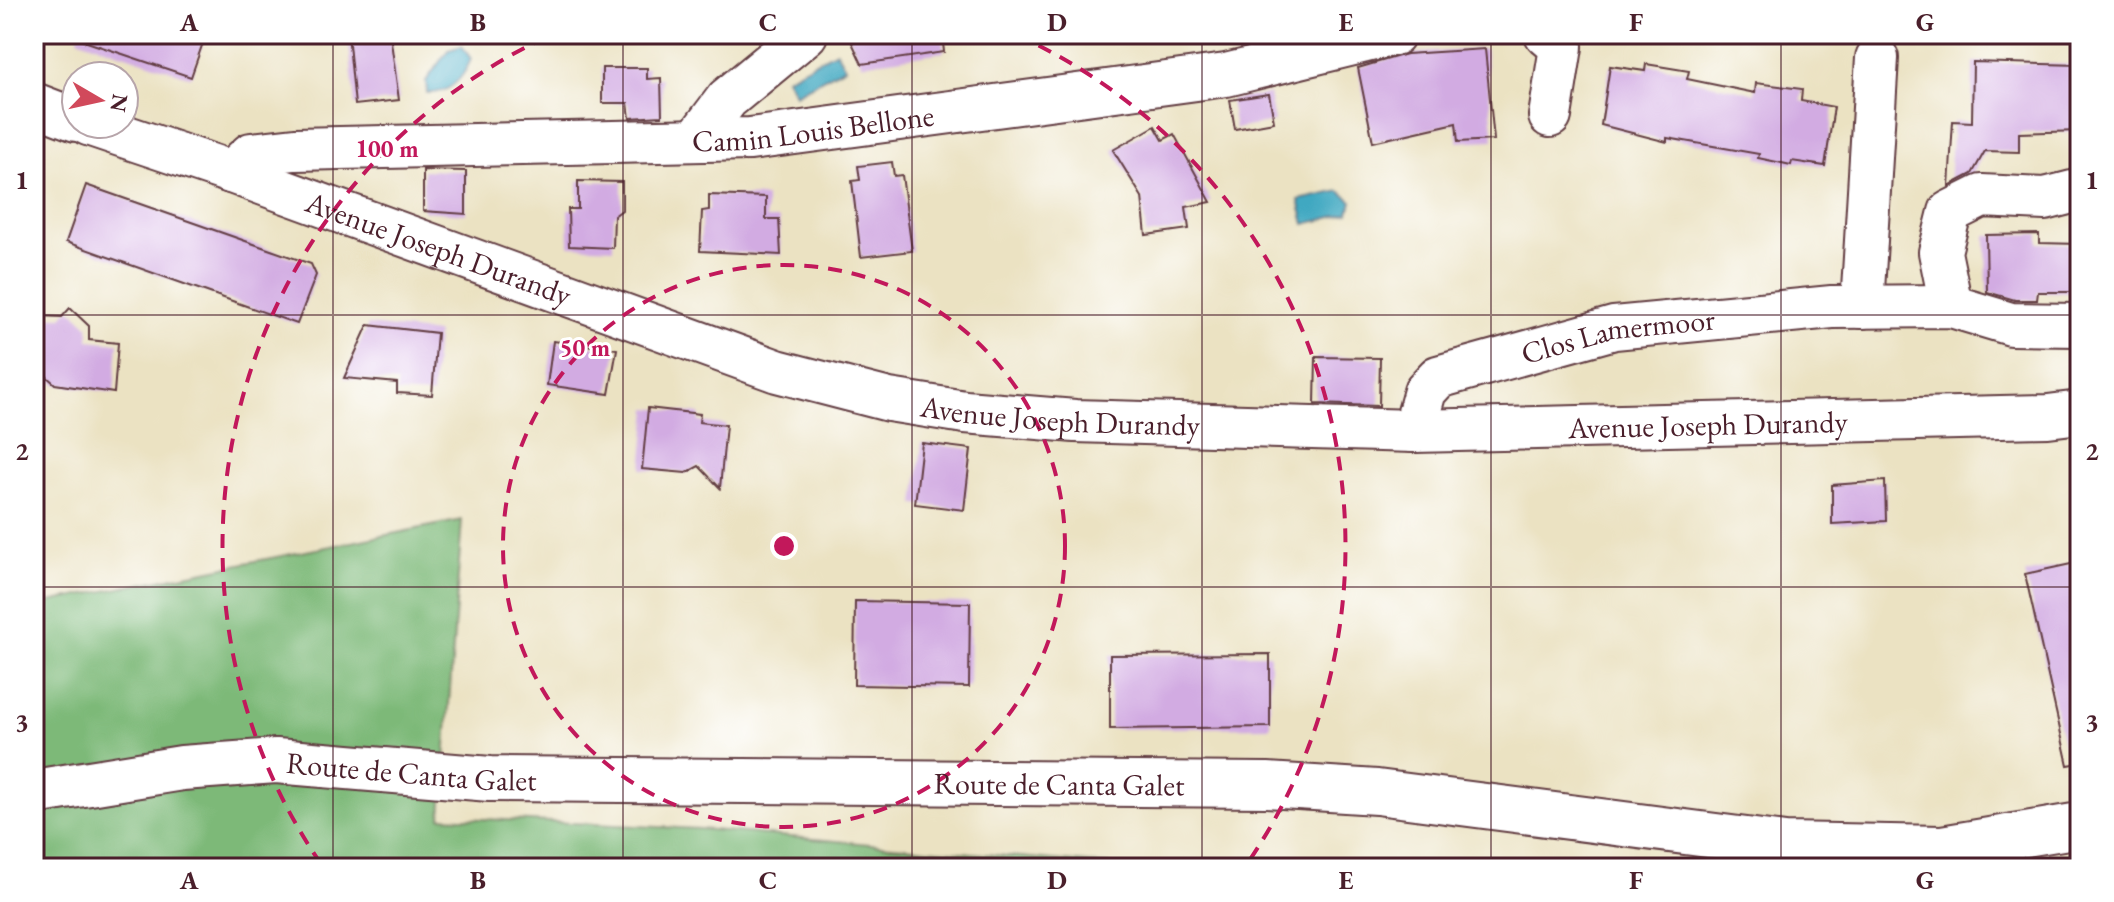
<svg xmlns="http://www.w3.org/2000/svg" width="2114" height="902" font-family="'EB Garamond',serif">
  <rect width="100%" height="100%" fill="#fff"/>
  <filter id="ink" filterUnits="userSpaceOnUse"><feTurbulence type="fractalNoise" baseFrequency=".0125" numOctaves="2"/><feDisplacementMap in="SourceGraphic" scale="16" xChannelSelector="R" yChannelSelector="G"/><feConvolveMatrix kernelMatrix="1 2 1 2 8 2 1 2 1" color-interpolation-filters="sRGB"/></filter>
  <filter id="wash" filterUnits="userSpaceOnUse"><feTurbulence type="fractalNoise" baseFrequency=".006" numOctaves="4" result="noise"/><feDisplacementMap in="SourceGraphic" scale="32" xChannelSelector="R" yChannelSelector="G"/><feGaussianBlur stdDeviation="1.8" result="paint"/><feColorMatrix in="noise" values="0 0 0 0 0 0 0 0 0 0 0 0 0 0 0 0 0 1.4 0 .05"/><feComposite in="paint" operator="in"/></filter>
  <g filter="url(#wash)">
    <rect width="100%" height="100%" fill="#ebe2c2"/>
    <!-- forest -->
    <path fill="#7db978" stroke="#646c52" stroke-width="2" d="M 462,520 L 441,817 L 701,829 L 1143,868 L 34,868 L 34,605 Z"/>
    <!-- water -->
    <g fill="#41a8c1" stroke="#466476" stroke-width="2">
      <path d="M 462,46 L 471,59 C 463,79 450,94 427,93 L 426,81 L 448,50 Z"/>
      <path d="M 836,51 L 845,67 L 795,94 L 786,78 Z"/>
      <path d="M 1340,191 L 1352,201 L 1349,213 L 1305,224 L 1299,200 Z"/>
    </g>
    <g id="blocks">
      <!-- building -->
      <g fill="#d2abe2">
        <path d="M 79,34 L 206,34 L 191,77 L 78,39 Z"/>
        <path d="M 348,34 L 390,34 L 399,100 L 355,105 Z"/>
        <path d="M 848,34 L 942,34 L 944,52 L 862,64 Z"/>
        <path d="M 1485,49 L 1494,140 L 1458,142 L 1456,123 L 1373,142 L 1358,68 L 1406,54 Z"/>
        <path d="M 1973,62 L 2080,65 L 2080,131 L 2019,133 L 2019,152 L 1985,151 L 1972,174 L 1949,186 L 1953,121 L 1972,122 Z"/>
        <path d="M 1646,64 L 1689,71 L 1687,79 L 1755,93 L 1756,83 L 1802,89 L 1801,101 L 1834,107 L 1825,166 L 1792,161 L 1791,165 L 1758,158 L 1759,154 L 1667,138 L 1667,142 L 1601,125 L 1610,66 L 1645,71 Z"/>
        <path d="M 602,68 L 647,68 L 647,79 L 661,78 L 662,116 L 630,118 L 628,103 L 602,103 Z"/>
        <path d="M 1269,94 L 1274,122 L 1235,129 L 1230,100 Z"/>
        <path d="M 1155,126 L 1163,140 L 1174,134 L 1211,202 L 1186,207 L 1189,229 L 1146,235 L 1142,197 L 1113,150 Z"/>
        <path d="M 892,162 L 894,176 L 902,175 L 912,251 L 861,257 L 852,181 L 860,180 L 858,166 Z"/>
        <path d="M 423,170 L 466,171 L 466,214 L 423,211 Z"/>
        <path d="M 578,181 L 622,182 L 622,210 L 614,216 L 613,248 L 569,246 L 568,209 L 578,209 Z"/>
        <path d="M 86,185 L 311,264 L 316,275 L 297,324 L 66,242 Z"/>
        <path d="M 709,195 L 766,197 L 766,219 L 779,219 L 781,255 L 700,251 L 702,211 L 709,210 Z"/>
        <path d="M 2039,234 L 2039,243 L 2080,244 L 2080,292 L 2038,292 L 2037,300 L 2015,300 L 1987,292 L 1986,235 Z"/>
        <path d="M 70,308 L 89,326 L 89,340 L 118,343 L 114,393 L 55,384 L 34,365 L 34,316 L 62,317 Z"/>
        <path d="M 368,325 L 437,333 L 432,395 L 397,393 L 397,383 L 344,378 Z"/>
        <path d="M 553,341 L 617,349 L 609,394 L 547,385 Z"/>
        <path d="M 1316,357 L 1380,358 L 1379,406 L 1315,404 Z"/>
        <path d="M 648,408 L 700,414 L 699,422 L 726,425 L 720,488 L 699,466 L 686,473 L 642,469 Z"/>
        <path d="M 922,443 L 971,449 L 964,510 L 915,504 Z"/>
        <path d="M 1885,481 L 1886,521 L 1832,524 L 1832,485 Z"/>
        <path d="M 2080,562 L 2080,763 L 2068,765 L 2025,574 Z"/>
        <path d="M 855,601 L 970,603 L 969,687 L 854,685 Z"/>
        <path d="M 1270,654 L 1270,727 L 1110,729 L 1110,655 Z"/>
      </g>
    </g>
  </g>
  <g filter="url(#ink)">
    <use href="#blocks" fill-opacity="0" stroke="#623c42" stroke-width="2"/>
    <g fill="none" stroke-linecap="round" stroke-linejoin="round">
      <defs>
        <g id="minor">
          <path d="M 1546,34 L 1561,47 L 1550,116"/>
          <path d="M 34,104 L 76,120"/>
          <path id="s1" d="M 88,124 L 231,172 L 777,371 L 889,400 L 965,412 L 1075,421 L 1414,431 L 2048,416 L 2080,412"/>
          <path d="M 696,140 L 727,99 L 806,34"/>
          <path id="s2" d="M 231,172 L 251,154 L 295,149 L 750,139 L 1226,75 L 1394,34"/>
          <path d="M 1951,306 L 1940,252 L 1950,212 L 1982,196 L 2045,199 L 2080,190"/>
          <path d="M 1862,307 L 1877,58"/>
          <path id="s3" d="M 1414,431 L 1425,391 L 1438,377 L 1614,328 L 1832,307 L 1951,306 L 2011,324 L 2080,325"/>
        </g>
        <g id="major">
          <path id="s4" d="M 34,792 L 182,768 L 276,761 L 490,779 L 1267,785 L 1377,792 L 1785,845 L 1942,848 L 2080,825"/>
        </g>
      </defs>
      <!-- minor casing -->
      <use href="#minor" stroke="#623c42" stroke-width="46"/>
      <!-- major casing -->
      <use href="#major" stroke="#623c42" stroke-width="48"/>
      <!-- minor -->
      <use href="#minor" stroke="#fff" stroke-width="42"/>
      <!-- major -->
      <use href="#major" stroke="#fff" stroke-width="44"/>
    </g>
  </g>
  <!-- grid -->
  <path fill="none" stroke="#4a1f2b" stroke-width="2" stroke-opacity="0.55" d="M 333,34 L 333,868M 623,34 L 623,868M 912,34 L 912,868M 1202,34 L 1202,868M 1491,34 L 1491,868M 1781,34 L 1781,868M 34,315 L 2080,315M 34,587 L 2080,587"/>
  <!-- distance rings -->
  <g fill="none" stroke="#c2185b" stroke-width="4" stroke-dasharray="14 10">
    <circle cx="784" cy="546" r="281"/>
    <path d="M321 864A562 562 0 0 1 551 35M1017 35A562 562 0 0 1 1247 864"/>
  </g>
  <g text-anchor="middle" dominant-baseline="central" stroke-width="6" stroke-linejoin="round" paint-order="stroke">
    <!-- street labels -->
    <g font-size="30" fill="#4a1f2b" stroke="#fff">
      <text stroke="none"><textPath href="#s2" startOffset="590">Camin Louis Bellone</textPath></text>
      <text stroke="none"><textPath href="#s1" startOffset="372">Avenue Joseph Durandy</textPath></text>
      <text stroke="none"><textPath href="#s3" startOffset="246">Clos Lamermoor</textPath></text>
      <text stroke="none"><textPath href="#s1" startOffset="1020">Avenue Joseph Durandy</textPath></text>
      <text stroke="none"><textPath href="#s1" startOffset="1668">Avenue Joseph Durandy</textPath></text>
      <text stroke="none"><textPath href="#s4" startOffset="380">Route de Canta Galet</textPath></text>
      <text stroke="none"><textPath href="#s4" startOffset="1028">Route de Canta Galet</textPath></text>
    </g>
  </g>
  <circle cx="784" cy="546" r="12" fill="#c2185b" stroke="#fff" stroke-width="4"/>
  <g font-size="24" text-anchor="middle" font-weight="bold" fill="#c2185b" stroke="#fff" stroke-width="6" stroke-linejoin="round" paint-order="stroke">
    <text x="387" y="157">100 m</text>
    <text x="585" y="356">50 m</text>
  </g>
  <!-- margin -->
  <rect width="2114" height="902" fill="none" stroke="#fff" stroke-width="88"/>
  <!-- north arrow -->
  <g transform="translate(100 100) rotate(99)"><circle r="38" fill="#ffffff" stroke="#b7a5aa" stroke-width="2"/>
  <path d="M0-6L14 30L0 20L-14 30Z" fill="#d1495b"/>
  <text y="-12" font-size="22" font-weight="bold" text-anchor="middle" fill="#4a1f2b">N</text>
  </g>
  <rect x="44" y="44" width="2026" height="814" fill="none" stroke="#4a1f2b" stroke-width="3"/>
  <g font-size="26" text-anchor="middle" font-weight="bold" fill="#4a1f2b">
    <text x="189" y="31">A</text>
    <text x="478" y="31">B</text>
    <text x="768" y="31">C</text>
    <text x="1057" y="31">D</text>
    <text x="1346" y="31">E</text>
    <text x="1636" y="31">F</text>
    <text x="1925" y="31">G</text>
    <text x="22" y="189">1</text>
    <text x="2092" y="189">1</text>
    <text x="22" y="460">2</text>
    <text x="2092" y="460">2</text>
    <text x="22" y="731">3</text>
    <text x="2092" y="731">3</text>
    <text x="189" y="889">A</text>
    <text x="478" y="889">B</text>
    <text x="768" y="889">C</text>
    <text x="1057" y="889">D</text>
    <text x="1346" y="889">E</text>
    <text x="1636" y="889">F</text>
    <text x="1925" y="889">G</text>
  </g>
</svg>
